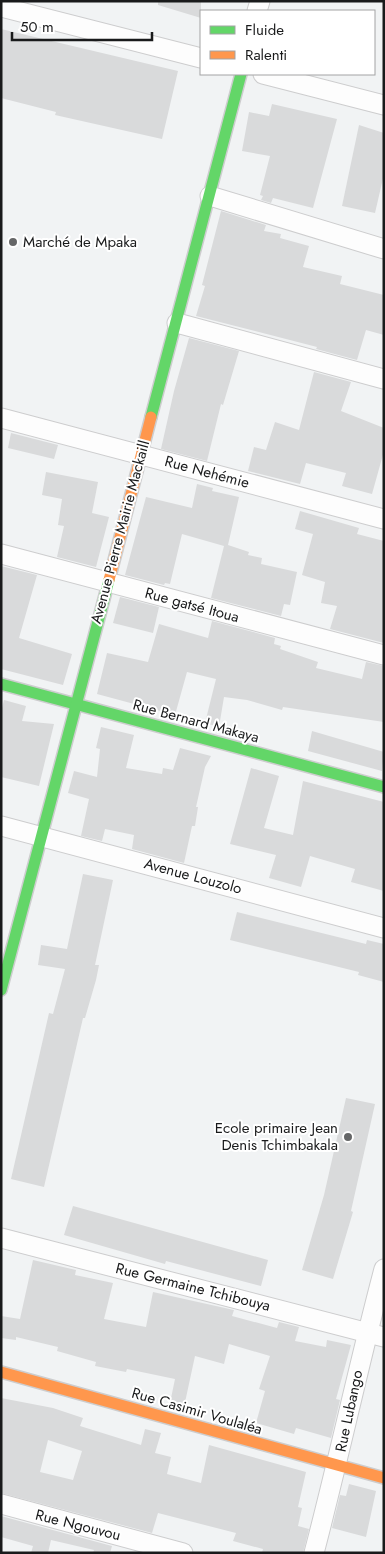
<svg xmlns="http://www.w3.org/2000/svg" width="385" height="1554" font-family="Jost,sans-serif">
  <rect width="100%" height="100%" fill="#f1f3f4"/>
  <!-- building -->
  <g fill="#d9dadb" fill-rule="evenodd">
    <path d="M 158,1 L 201,1 L 201,18 L 158,5 Z"/>
    <path d="M 1,29 L 178,71 L 162,139 L 55,115 L 56,112 L 1,98 Z"/>
    <path d="M 272,104 L 337,119 L 313,208 L 273,198 L 271,203 L 261,200 L 263,196 L 260,195 L 270,156 L 242,151 L 249,112 L 269,116 Z"/>
    <path d="M 359,125 L 384,133 L 384,174 L 375,213 L 342,206 Z"/>
    <path d="M 221,211 L 266,225 L 264,231 L 281,234 L 280,238 L 309,246 L 303,267 L 342,276 L 340,284 L 384,295 L 384,335 L 366,330 L 357,360 L 316,349 L 317,347 L 196,316 L 205,286 L 202,285 Z"/>
    <path d="M 189,338 L 239,351 L 223,405 L 221,404 L 207,461 L 161,449 L 174,391 Z"/>
    <path d="M 314,372 L 351,382 L 341,411 L 384,428 L 384,451 L 372,494 L 342,486 L 346,473 L 306,463 L 300,484 L 248,471 L 254,447 L 266,450 L 275,422 L 299,430 Z"/>
    <path d="M 11,433 L 58,445 L 54,459 L 8,448 Z"/>
    <path d="M 46,472 L 98,482 L 92,513 L 109,517 L 96,567 L 57,557 L 64,526 L 58,525 L 62,499 L 42,495 Z"/>
    <path d="M 197,484 L 213,488 L 212,491 L 239,497 L 228,545 L 249,552 L 248,555 L 262,558 L 261,564 L 297,572 L 290,605 L 284,604 L 281,616 L 211,598 L 224,546 L 182,534 L 170,584 L 165,583 L 164,585 L 125,575 L 146,497 L 192,508 Z"/>
    <path d="M 300,511 L 359,528 L 357,534 L 384,541 L 384,643 L 330,629 L 337,606 L 321,603 L 325,582 L 302,575 L 313,534 L 295,529 Z"/>
    <path d="M 1,566 L 37,575 L 19,638 L 72,654 L 63,685 L 1,669 Z"/>
    <path d="M 120,597 L 159,607 L 153,633 L 113,623 Z"/>
    <path d="M 212,621 L 275,638 L 274,644 L 281,646 L 280,649 L 318,662 L 316,668 L 362,679 L 366,662 L 384,666 L 384,722 L 283,707 L 282,710 L 247,700 L 224,697 L 219,727 L 205,723 L 216,679 L 187,672 L 175,715 L 97,694 L 107,653 L 148,662 L 159,624 L 208,638 Z"/>
    <path d="M 4,700 L 26,706 L 22,721 L 54,724 L 39,786 L 1,777 L 1,712 Z"/>
    <path d="M 101,727 L 134,735 L 126,768 L 162,774 L 163,768 L 173,770 L 180,748 L 211,756 L 205,767 L 196,807 L 198,807 L 195,826 L 192,826 L 184,863 L 132,849 L 134,835 L 105,829 L 102,841 L 81,836 L 89,799 L 68,793 L 74,771 L 97,777 L 100,749 L 96,748 Z"/>
    <path d="M 312,731 L 384,752 L 382,771 L 308,751 Z"/>
    <path d="M 251,768 L 279,776 L 264,828 L 293,835 L 303,781 L 384,802 L 384,891 L 351,882 L 355,869 L 310,856 L 301,887 L 269,878 L 276,855 L 230,844 Z"/>
    <path d="M 83,874 L 113,880 L 95,965 L 99,965 L 96,980 L 85,1018 L 83,1018 L 44,1187 L 11,1179 L 49,1013 L 53,1014 L 65,969 L 38,965 L 41,945 L 67,949 Z"/>
    <path d="M 237,912 L 366,944 L 367,940 L 384,944 L 384,982 L 358,975 L 359,972 L 230,940 Z"/>
    <path d="M 346,1098 L 375,1104 L 351,1211 L 353,1212 L 333,1279 L 302,1270 L 324,1195 Z"/>
    <path d="M 73,1206 L 268,1260 L 261,1286 L 166,1261 L 165,1264 L 64,1235 Z"/>
    <path d="M 33,1260 L 76,1270 L 75,1275 L 113,1283 L 104,1319 L 146,1327 L 153,1292 L 234,1310 L 232,1316 L 277,1328 L 279,1322 L 299,1327 L 295,1341 L 326,1347 L 327,1340 L 351,1345 L 336,1399 L 340,1400 L 331,1438 L 296,1428 L 294,1434 L 256,1423 L 265,1391 L 259,1389 L 270,1356 L 229,1344 L 224,1364 L 195,1356 L 184,1407 L 170,1403 L 175,1379 L 127,1369 L 126,1372 L 95,1366 L 96,1362 L 57,1351 L 58,1347 L 16,1337 L 16,1340 L 1,1338 L 1,1316 L 20,1319 Z"/>
    <path d="M 1,1398 L 53,1408 L 83,1418 L 80,1426 L 141,1445 L 145,1429 L 161,1433 L 155,1453 L 171,1457 L 167,1474 L 201,1483 L 209,1445 L 306,1472 L 298,1507 L 302,1508 L 298,1526 L 309,1529 L 303,1553 L 262,1553 L 263,1549 L 233,1541 L 236,1533 L 158,1513 L 152,1533 L 1,1493 ZM 48,1440 L 82,1451 L 73,1480 L 40,1472 Z"/>
    <path d="M 349,1484 L 376,1491 L 366,1537 L 332,1528 L 340,1495 L 346,1496 Z"/>
    <path d="M 1,1516 L 112,1546 L 110,1553 L 93,1553 L 94,1550 L 51,1540 L 48,1553 L 31,1553 L 33,1546 L 1,1537 Z"/>
  </g>
  <g fill="none" stroke-linecap="round" stroke-linejoin="round">
    <defs>
      <g id="street">
        <path d="M 1,7 L 201,58"/>
        <path d="M 257,11 L 260,1"/>
        <path d="M 263,74 L 384,105"/>
        <path d="M 210,196 L 384,249"/>
        <path d="M 177,323 L 384,379"/>
        <path d="M 1,418 L 384,519"/>
        <path d="M 1,554 L 384,655"/>
        <path d="M 1,826 L 384,928"/>
        <path d="M 1,1238 L 384,1337"/>
        <path d="M 1,1504 L 183,1553"/>
        <path d="M 314,1553 C 339,1458 359,1363 384,1269"/>
      </g>
      <g id="fast">
        <path d="M 151,417 L 241,74"/>
        <path d="M 1,684 L 384,787"/>
        <path d="M 1,990 L 109,580"/>
      </g>
      <g id="slow">
        <path d="M 109,580 L 151,417"/>
        <path d="M 1,1372 L 384,1478"/>
      </g>
    </defs>
    <!-- street casing -->
    <use href="#street" stroke="#cdcdce" stroke-width="21"/>
    <!-- fast casing -->
    <use href="#fast" stroke="#cdcdce" stroke-width="14"/>
    <!-- slow casing -->
    <use href="#slow" stroke="#cdcdce" stroke-width="14"/>
    <!-- street -->
    <use href="#street" stroke="#fdfdfd" stroke-width="19"/>
    <!-- fast -->
    <use href="#fast" stroke="#63d668" stroke-width="11"/>
    <!-- slow -->
    <use href="#slow" stroke="#ff974d" stroke-width="11"/>
  </g>
  <!-- markers -->
  <g fill="#656667" stroke="#fff" stroke-width="2">
    <circle cx="13" cy="242" r="5"/>
    <circle cx="348" cy="1137" r="5"/>
  </g>
  <g text-anchor="middle" dominant-baseline="central" stroke-width="4" stroke-linejoin="round" paint-order="stroke">
    <!-- poi labels -->
    <g font-size="15" fill="#191a1b" stroke="#fff" text-anchor="start">
      <text x="23" y="242">Marché de Mpaka</text>
      <text x="338" y="1128" text-anchor="end">Ecole primaire Jean<tspan x="338" dy="17">Denis Tchimbakala</tspan></text>
    </g>
    <!-- street labels -->
    <g font-size="15" fill="#191a1b" stroke="#fff">
      <text transform="translate(207 472) rotate(15)">Rue Nehémie</text>
      <text transform="translate(120 532) rotate(-75)">Avenue Pierre Mairie Mackaill</text>
      <text transform="translate(192 605) rotate(15)">Rue gatsé Itoua</text>
      <text transform="translate(196 721) rotate(15)">Rue Bernard Makaya</text>
      <text transform="translate(193 876) rotate(15)">Avenue Louzolo</text>
      <text transform="translate(193 1287) rotate(14)">Rue Germaine Tchibouya</text>
      <text transform="translate(197 1411) rotate(16)">Rue Casimir Voulaléa</text>
      <text transform="translate(349 1411) rotate(-78)">Rue Lubango</text>
      <text transform="translate(78 1525) rotate(14)">Rue Ngouvou</text>
    </g>
  </g>
  <!-- border -->
  <rect width="385" height="1554" fill="none" stroke="#191a1b" stroke-width="5"/>
  <!-- legend -->
  <rect x="200" y="10" width="175" height="65" fill="#ffffff" stroke="#a3a3a4"/>
  <rect x="210" y="26" width="25" height="8" fill="#63d668" stroke="#a3a3a4"/>
  <text x="245" y="35" font-size="15" fill="#191a1b">Fluide</text>
  <rect x="210" y="51" width="25" height="8" fill="#ff974d" stroke="#a3a3a4"/>
  <text x="245" y="60" font-size="15" fill="#191a1b">Ralenti</text>
  <!-- scale -->
  <path d="M12 32v8h140v-8" fill="none" stroke="#191a1b" stroke-width="2.5"/>
  <text x="20" y="32" font-size="15" fill="#191a1b" stroke="#ffffff" stroke-width="4" paint-order="stroke">50 m</text>
</svg>
